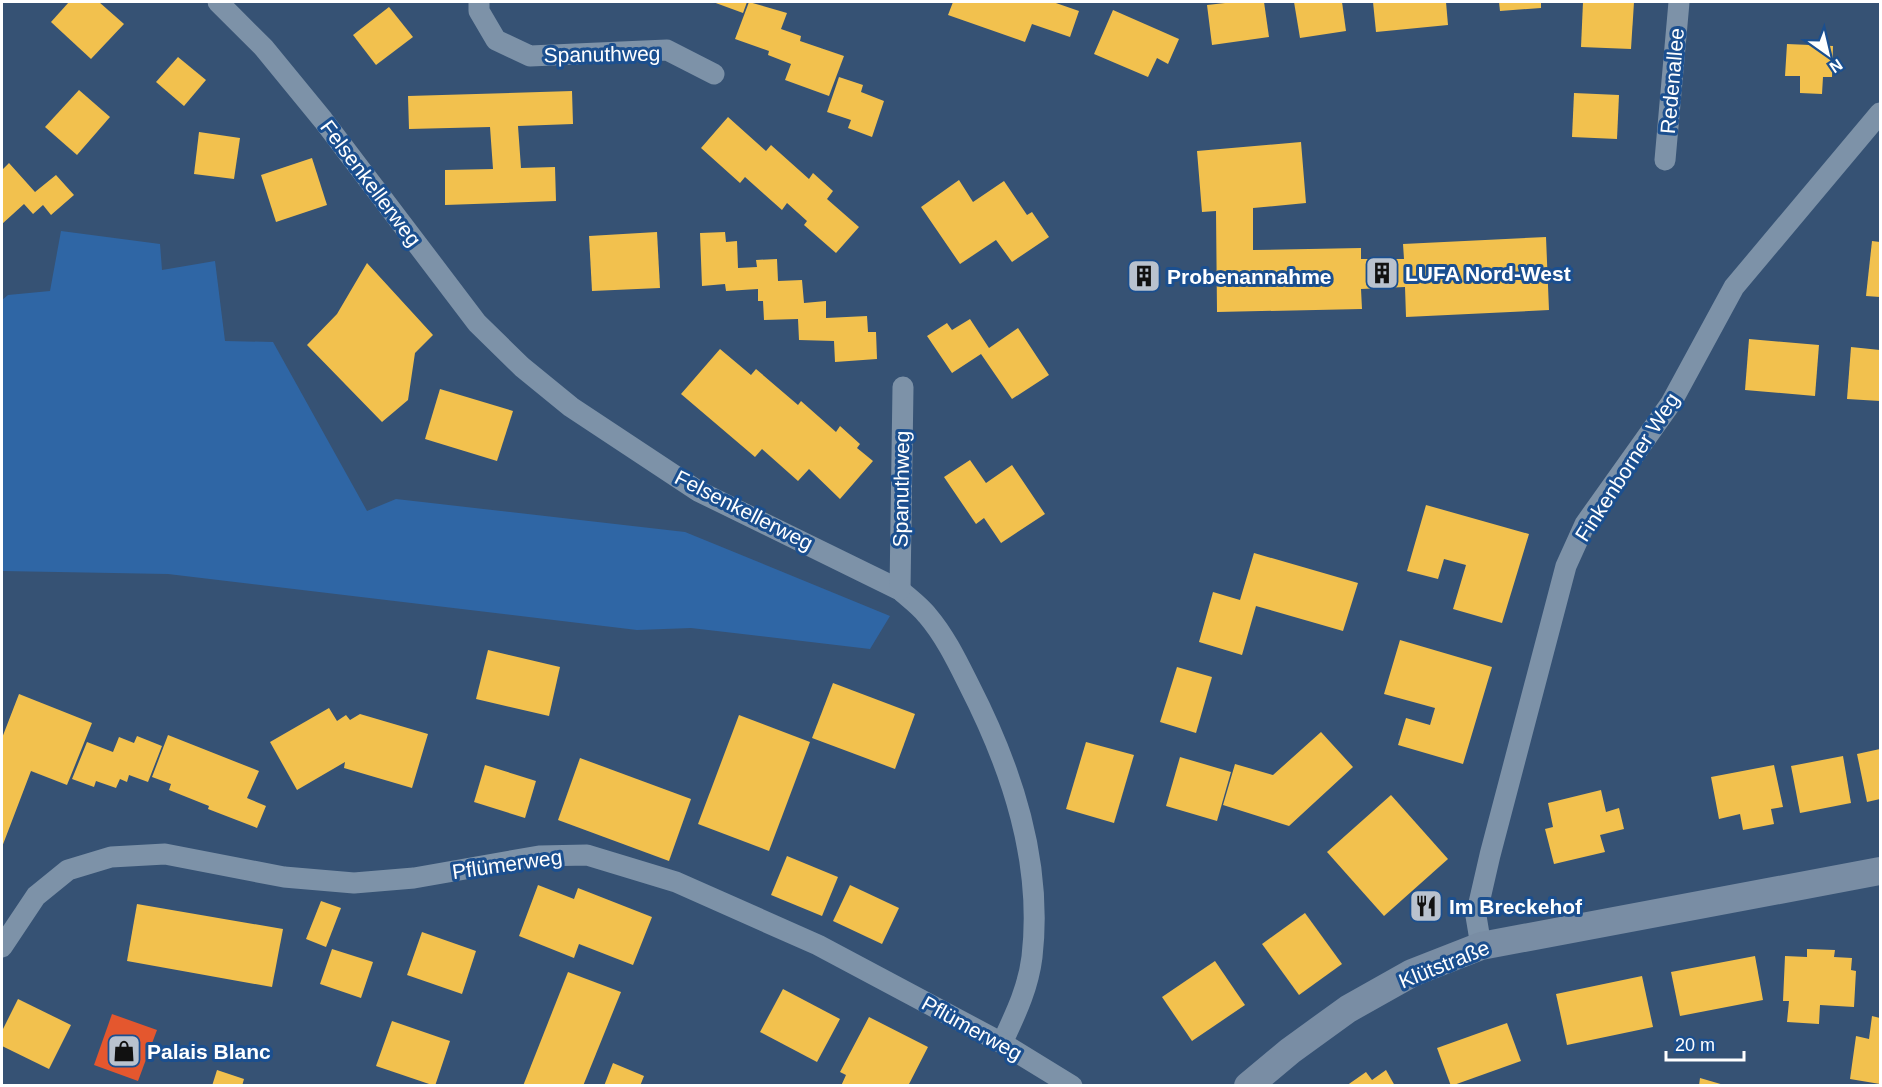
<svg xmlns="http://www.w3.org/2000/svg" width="1882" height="1087" font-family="Arial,sans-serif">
  <rect width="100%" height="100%" fill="#365274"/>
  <!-- green -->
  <path fill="#2f66a5" d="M 61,231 L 160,244 L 162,270 L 215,261 L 225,341 L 273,342 L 367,511 L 396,499 L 685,532 L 890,616 L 870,649 L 691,628 L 637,630 L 168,574 L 2,571 L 2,300 L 8,295 L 50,291 Z"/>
  <!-- homes -->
  <g fill="#f2c14e">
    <path d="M 69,2 L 99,2 L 124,24 L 91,59 L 51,22 Z"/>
    <path d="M 713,2 L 747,2 L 743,13 Z"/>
    <path d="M 749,2 L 787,13 L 781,29 L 801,36 L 800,41 L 844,56 L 829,96 L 785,80 L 791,64 L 768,55 L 769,51 L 735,39 Z"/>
    <path d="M 953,2 L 1053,2 L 1079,11 L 1070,37 L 1032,24 L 1025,42 L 948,15 Z"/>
    <path d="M 1234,2 L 1264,2 L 1269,37 L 1212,45 L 1207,5 Z"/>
    <path d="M 1294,2 L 1342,2 L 1346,31 L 1300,38 Z"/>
    <path d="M 1373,2 L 1446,2 L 1448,25 L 1376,32 Z"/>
    <path d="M 1499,2 L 1541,2 L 1541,8 L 1500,11 Z"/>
    <path d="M 1583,2 L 1634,2 L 1631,49 L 1581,47 Z"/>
    <path d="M 389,7 L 413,37 L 376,65 L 353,35 Z"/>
    <path d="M 1113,10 L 1179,39 L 1168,64 L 1157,58 L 1148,77 L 1094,54 Z"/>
    <path d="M 1787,44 L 1833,46 L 1832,77 L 1823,77 L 1822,94 L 1800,93 L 1800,76 L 1785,76 Z"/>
    <path d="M 178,57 L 206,80 L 184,106 L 156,82 Z"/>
    <path d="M 839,77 L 863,85 L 861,92 L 884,101 L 872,137 L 848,128 L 851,120 L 827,112 Z"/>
    <path d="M 79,90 L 110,117 L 77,155 L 45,127 Z"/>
    <path d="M 572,91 L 573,124 L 518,126 L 521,168 L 555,167 L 556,201 L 445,205 L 445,170 L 493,169 L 490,127 L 409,129 L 408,96 Z"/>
    <path d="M 1574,93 L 1619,95 L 1617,139 L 1572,137 Z"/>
    <path d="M 728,117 L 766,151 L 771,145 L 809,179 L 813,173 L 833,191 L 827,199 L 859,227 L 836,253 L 804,225 L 807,221 L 787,203 L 782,210 L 745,177 L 740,183 L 701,148 Z"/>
    <path d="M 199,132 L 240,138 L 234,179 L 194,174 Z"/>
    <path d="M 1301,142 L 1306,203 L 1253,208 L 1253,250 L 1361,248 L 1361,259 L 1404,259 L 1403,244 L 1546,237 L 1549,310 L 1406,317 L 1405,287 L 1361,289 L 1362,309 L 1217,312 L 1216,211 L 1202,212 L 1197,151 Z"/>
    <path d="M 312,158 L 327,205 L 276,222 L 261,175 Z"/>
    <path d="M 9,163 L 35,192 L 56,175 L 74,195 L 51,215 L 43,205 L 33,214 L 24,204 L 2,224 L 2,170 Z"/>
    <path d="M 959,180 L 973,202 L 1004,181 L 1027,215 L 1032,212 L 1049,237 L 1012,262 L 996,240 L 960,264 L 921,207 Z"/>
    <path d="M 657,232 L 660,288 L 592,291 L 589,236 Z"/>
    <path d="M 725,232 L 726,242 L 737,241 L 738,268 L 757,267 L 756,260 L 777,259 L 778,281 L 802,280 L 804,303 L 826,301 L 826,318 L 867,316 L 868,332 L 876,332 L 877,359 L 835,362 L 834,341 L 799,340 L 798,319 L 764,320 L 763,301 L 758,301 L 758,289 L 726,291 L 725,284 L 702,286 L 700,233 Z"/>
    <path d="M 1872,241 L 1880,242 L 1880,297 L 1866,296 Z"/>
    <path d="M 367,263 L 433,335 L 415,353 L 408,400 L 382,422 L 307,345 L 337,314 Z"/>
    <path d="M 970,319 L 989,348 L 1018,328 L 1049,375 L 1012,399 L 981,354 L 952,373 L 927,336 L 947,323 L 952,330 Z"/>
    <path d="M 1749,339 L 1819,345 L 1815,396 L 1745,390 Z"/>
    <path d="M 1851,347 L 1880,350 L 1880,401 L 1847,399 Z"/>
    <path d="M 720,349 L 751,375 L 756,369 L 798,405 L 801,401 L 836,432 L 840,426 L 860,444 L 857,448 L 873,461 L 840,499 L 809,469 L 798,481 L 762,449 L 755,457 L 681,394 Z"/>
    <path d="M 440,389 L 513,411 L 497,461 L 425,439 Z"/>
    <path d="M 970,460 L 986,483 L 1012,465 L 1045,514 L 1001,543 L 984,518 L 976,524 L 944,477 Z"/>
    <path d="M 1426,505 L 1529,534 L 1502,623 L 1453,609 L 1466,565 L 1444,559 L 1438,579 L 1407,571 Z"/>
    <path d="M 1254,553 L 1358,583 L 1343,631 L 1256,606 L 1242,655 L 1199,642 L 1213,592 L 1240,600 Z"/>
    <path d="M 1400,640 L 1492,667 L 1463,764 L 1398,745 L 1406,718 L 1430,725 L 1435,708 L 1384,694 Z"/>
    <path d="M 488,650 L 560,667 L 549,716 L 476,699 Z"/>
    <path d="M 1177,667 L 1212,677 L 1196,733 L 1160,722 Z"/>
    <path d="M 833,683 L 915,714 L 895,769 L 812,738 Z"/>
    <path d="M 19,694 L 92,723 L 67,785 L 31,771 L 2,847 L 2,738 Z"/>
    <path d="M 329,708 L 337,721 L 346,715 L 350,720 L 360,714 L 428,734 L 412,788 L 344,768 L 345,762 L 297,790 L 270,742 Z"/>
    <path d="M 739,715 L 810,742 L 769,851 L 698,824 Z"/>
    <path d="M 1321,732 L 1353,767 L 1289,826 L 1223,805 L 1235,764 L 1273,775 Z"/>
    <path d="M 168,735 L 259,771 L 247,798 L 266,806 L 257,828 L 208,809 L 209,806 L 169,790 L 171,784 L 152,777 Z"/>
    <path d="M 137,736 L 162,746 L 148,782 L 129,775 L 127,782 L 120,779 L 116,788 L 96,781 L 94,787 L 72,779 L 87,742 L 113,752 L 119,737 L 134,743 Z"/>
    <path d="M 1086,742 L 1134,755 L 1114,823 L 1066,809 Z"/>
    <path d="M 1880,749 L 1880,799 L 1867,802 L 1857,754 Z"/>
    <path d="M 1843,756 L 1851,803 L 1800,813 L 1791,766 Z"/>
    <path d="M 1180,757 L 1231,772 L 1217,821 L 1166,806 Z"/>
    <path d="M 580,758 L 691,799 L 669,861 L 558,820 Z"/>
    <path d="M 485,765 L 536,781 L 525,818 L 474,802 Z"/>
    <path d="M 1774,765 L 1783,807 L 1771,809 L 1774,824 L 1743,830 L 1740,814 L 1719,819 L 1711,777 Z"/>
    <path d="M 1601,790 L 1606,812 L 1619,808 L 1624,829 L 1600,835 L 1605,852 L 1554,864 L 1545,829 L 1553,827 L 1548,803 Z"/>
    <path d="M 1391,795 L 1448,859 L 1384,916 L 1327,852 Z"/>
    <path d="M 787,856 L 838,877 L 822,916 L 771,895 Z"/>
    <path d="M 538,885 L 574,899 L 578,888 L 652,917 L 633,965 L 579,944 L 574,958 L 519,936 Z"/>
    <path d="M 850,885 L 899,908 L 882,944 L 833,921 Z"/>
    <path d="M 321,901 L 341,908 L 326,947 L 306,939 Z"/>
    <path d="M 137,904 L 283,929 L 272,987 L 127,961 Z"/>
    <path d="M 1305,913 L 1342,964 L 1299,995 L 1262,944 Z"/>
    <path d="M 422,932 L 476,951 L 462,994 L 407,975 Z"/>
    <path d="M 332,949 L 373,962 L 361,998 L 320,984 Z"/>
    <path d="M 1807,949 L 1835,950 L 1834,957 L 1852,958 L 1851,970 L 1856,971 L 1854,1007 L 1820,1005 L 1819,1024 L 1787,1022 L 1789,1001 L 1783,1001 L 1785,956 L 1807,957 Z"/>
    <path d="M 1755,956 L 1763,1000 L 1680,1016 L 1671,972 Z"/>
    <path d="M 1215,961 L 1245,1005 L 1192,1041 L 1162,997 Z"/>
    <path d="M 568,972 L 621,992 L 583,1086 L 523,1086 Z"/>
    <path d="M 1642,976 L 1653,1027 L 1567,1045 L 1556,994 Z"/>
    <path d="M 783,989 L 840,1019 L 817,1062 L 760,1032 Z"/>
    <path d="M 18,999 L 71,1025 L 49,1069 L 2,1046 L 2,1031 Z"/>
    <path d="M 1872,1016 L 1880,1018 L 1880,1084 L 1850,1079 L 1856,1036 L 1869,1039 Z"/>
    <path d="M 869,1017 L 928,1047 L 908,1086 L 841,1086 L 846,1075 L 840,1072 Z"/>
    <path d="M 392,1021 L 450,1041 L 435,1086 L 376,1066 Z"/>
    <path d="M 1507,1023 L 1521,1061 L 1451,1086 L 1437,1048 Z"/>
    <path d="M 613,1063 L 644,1076 L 640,1086 L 604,1086 Z"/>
    <path d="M 217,1070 L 244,1079 L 242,1086 L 212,1086 Z"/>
    <path d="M 1386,1070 L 1395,1086 L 1346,1086 L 1366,1072 L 1372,1080 Z"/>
    <path d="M 1700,1078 L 1724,1085 L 1724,1086 L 1699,1086 Z"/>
  </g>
  <!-- shops -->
  <path fill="#e4572e" d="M 112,1014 L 157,1030 L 138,1081 L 94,1065 Z"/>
  <!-- industry -->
  <path fill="#8d8d92" d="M 1139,263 L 1150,264 L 1150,288 L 1139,288 Z"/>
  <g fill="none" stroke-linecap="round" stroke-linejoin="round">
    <!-- street -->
    <g stroke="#7d92a8" stroke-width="21">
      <path d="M 218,2 L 264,48 L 323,120 L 477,323 L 522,367 L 571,407 L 698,491 L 900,590 C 909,598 920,606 927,615 C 945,636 957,661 969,685 C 1012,769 1043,862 1032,957 C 1028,989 1015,1015 1002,1043"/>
      <path d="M 479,2 L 479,11 L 496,40 L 530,56 L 667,50 L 714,74"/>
      <path d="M 1665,160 L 1679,2"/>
      <path d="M 900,590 L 903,387"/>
      <path d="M 1481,946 L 1476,916 L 1490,855 L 1566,566 L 1585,524 L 1671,403 L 1734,287 L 1880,113"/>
      <path d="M 2,947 L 36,896 L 68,870 L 111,857 L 165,854 L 284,877 L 354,883 L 414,878 L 539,856 L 587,855 L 676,882 L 818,945 L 1002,1043 L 1072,1086"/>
    </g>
    <!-- secondary -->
    <path stroke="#798da4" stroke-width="28" d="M 1248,1086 L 1290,1051 L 1348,1009 L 1412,973 L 1481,946 L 1880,871"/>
  </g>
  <!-- icons -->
  <defs>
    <symbol id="building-square" viewBox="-11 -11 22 22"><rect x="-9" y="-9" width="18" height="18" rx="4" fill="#b9c2ce" stroke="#1b4f8f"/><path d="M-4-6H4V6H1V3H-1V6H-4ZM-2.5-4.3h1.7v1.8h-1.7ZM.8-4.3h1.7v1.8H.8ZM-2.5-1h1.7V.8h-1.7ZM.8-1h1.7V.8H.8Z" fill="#111"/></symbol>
    <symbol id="restaurant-square" viewBox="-11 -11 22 22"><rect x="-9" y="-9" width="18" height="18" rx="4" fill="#b9c2ce" stroke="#1b4f8f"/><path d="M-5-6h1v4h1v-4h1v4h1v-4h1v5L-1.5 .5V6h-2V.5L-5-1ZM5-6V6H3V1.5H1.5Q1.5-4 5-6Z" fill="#111"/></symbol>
    <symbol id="shop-square" viewBox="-11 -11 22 22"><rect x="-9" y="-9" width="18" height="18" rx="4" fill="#b9c2ce" stroke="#1b4f8f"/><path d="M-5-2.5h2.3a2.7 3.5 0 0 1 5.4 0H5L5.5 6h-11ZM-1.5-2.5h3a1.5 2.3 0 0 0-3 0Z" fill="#111"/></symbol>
  </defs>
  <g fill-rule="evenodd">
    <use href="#building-square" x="1363" y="254" width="38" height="38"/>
    <use href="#building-square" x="1125" y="257" width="38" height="38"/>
    <use href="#restaurant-square" x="1407" y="887" width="38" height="38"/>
    <use href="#shop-square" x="105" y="1032" width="38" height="38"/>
  </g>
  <g text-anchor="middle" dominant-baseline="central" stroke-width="6" stroke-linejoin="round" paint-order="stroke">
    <!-- street labels -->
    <g font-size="21" fill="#fff" stroke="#1b4f8f">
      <text transform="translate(602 54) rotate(-1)">Spanuthweg</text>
      <text transform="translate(1672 81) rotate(-85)">Redenallee</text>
      <text transform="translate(371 183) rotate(53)">Felsenkellerweg</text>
      <text transform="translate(1627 467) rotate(-57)">Finkenborner Weg</text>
      <text transform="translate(901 489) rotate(-89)">Spanuthweg</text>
      <text transform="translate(744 510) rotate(27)">Felsenkellerweg</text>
      <text transform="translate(507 864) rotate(-8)">Pflümerweg</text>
      <text transform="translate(1444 964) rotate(-22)">Klütstraße</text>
      <text transform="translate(972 1028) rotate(29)">Pflümerweg</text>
    </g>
    <!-- poi labels -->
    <g font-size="21" font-weight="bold" fill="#fff" stroke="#1b4f8f" text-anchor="start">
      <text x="1405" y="273">LUFA Nord-West</text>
      <text x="1167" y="276">Probenannahme</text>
      <text x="1449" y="906">Im Breckehof</text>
      <text x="147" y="1051">Palais Blanc</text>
    </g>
  </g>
  <!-- border -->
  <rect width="1882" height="1087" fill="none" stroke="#ffffff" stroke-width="6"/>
  <!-- north arrow -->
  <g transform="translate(1828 54) rotate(146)" stroke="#1b4f8f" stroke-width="4.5" paint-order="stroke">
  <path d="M0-4.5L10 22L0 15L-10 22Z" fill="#ffffff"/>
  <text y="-9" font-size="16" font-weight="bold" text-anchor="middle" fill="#ffffff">N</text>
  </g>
  <!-- scale -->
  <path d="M1666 1051v9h78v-9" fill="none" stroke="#ffffff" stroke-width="3"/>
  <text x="1675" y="1051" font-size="18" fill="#ffffff" stroke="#1b4f8f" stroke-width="4.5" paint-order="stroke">20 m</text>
</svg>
